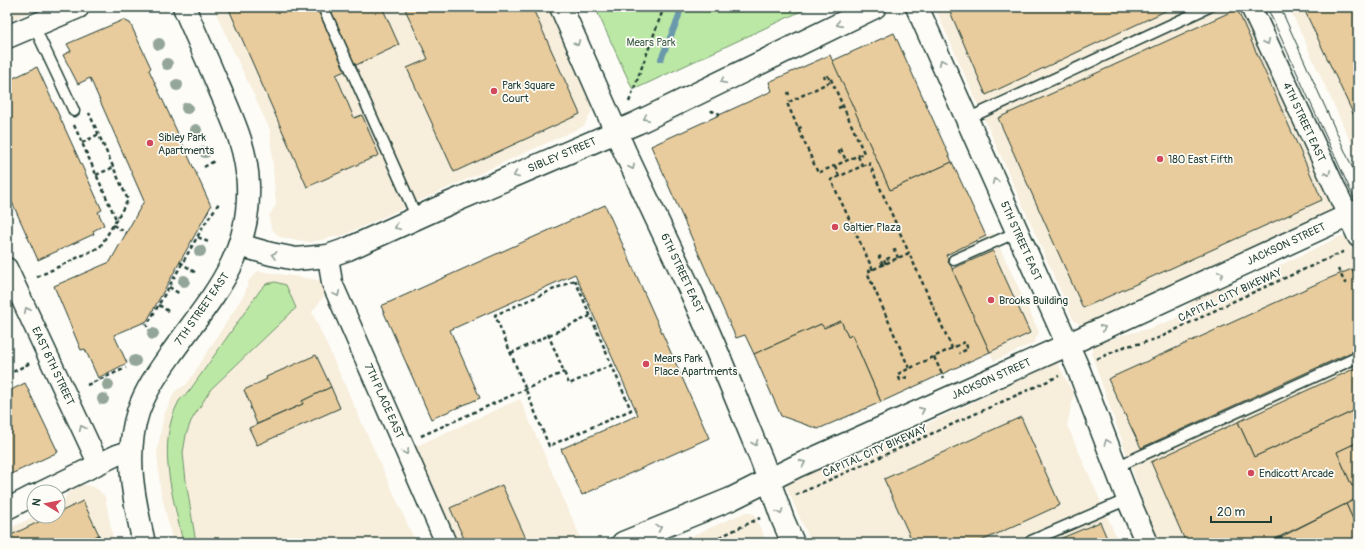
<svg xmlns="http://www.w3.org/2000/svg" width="1365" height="550" font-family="Pangolin,sans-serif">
  <rect width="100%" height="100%" fill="#fdfcf7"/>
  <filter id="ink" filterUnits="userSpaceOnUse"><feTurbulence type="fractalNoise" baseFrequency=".025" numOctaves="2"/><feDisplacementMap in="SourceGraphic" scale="8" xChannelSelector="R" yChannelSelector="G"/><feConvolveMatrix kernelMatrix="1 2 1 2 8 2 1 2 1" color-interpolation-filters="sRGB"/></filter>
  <g filter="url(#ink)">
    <!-- built -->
    <g fill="#f7eedc">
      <path d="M 7,7 L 41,7 L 7,22 Z"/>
      <path d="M 213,7 L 548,7 L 593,108 L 584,126 L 344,235 L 311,242 L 280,237 L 271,228 L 269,216 L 276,205 L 270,130 Z"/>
      <path d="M 937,7 L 1245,7 L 1333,205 L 1330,214 L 1082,325 L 1074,321 L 936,10 Z"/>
      <path d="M 1289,7 L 1358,7 L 1358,158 Z"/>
      <path d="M 993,233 L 1039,332 L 1034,343 L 994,361 L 946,255 Z"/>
      <path d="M 1341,236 L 1347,238 L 1358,262 L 1358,543 L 1158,543 L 1091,353 L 1094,346 L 1119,336 L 1151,328 L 1175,319 L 1196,298 L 1224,285 L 1237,286 Z"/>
      <path d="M 258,271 L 319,280 L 325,295 L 312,312 L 416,543 L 173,543 L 160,488 L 157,452 L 164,415 L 175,391 L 187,384 L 245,293 L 249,280 Z"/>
      <path d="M 1057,362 L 1074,395 L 1067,425 L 1119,543 L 811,543 L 785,484 L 823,465 L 839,466 Z"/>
      <path d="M 520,399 L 583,543 L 453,543 L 412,448 Z"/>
      <path d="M 82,485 L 91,486 L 99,490 L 105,497 L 114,543 L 7,543 L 7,530 L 35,516 L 58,516 L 58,505 L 62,503 L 68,493 Z"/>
      <path d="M 746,512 L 754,514 L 767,543 L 676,543 Z"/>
    </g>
    <!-- green -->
    <g fill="#bce8a5" stroke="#6e926c">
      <path d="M 595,7 L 810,7 L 633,90 Z"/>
      <path d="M 275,282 L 286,285 L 296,308 L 211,389 L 191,421 L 186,435 L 183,453 L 186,481 L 196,543 L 183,543 C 174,498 155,446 179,401 C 182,397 187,394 190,390 L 261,289 L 266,284 Z"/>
    </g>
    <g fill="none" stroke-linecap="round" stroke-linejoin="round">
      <!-- stream -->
      <path stroke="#6a99ac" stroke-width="6" d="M 661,59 L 678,19 L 681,7"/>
    </g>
    <!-- building -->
    <g fill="#e9cc9d" stroke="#1f3d34">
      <path d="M 7,7 L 17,7 L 7,11 Z"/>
      <path d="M 228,7 L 319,7 L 347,70 L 336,75 L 354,118 L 362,115 L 379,155 L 307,187 Z"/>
      <path d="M 328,7 L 382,7 L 399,45 L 354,66 Z"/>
      <path d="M 411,7 L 532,7 L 580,114 L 454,172 L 407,68 L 428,59 L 405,9 Z"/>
      <path d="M 948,7 L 1174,7 L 986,95 Z"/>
      <path d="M 1303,7 L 1358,7 L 1358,124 Z"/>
      <path d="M 1237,9 L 1322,200 L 1083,308 L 998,118 Z"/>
      <path d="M 123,20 L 130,23 L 151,68 L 149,70 L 211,206 L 147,321 L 114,335 L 127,363 L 98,378 L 85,349 L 81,350 L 54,286 L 110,262 L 144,201 L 90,78 L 78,84 L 63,55 L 71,51 L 67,44 Z"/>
      <path d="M 894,33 L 952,162 L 890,190 L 832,61 Z"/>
      <path d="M 830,55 L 890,190 L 952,162 L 986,236 L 946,255 L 990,352 L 881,402 L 852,335 L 848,337 L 841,321 L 824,328 L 821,324 L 754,354 L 745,335 L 736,338 L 651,146 L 772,91 L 769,82 Z"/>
      <path d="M 37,67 L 102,210 L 98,212 L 104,225 L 93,231 L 94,234 L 38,260 L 7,191 L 7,81 Z"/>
      <path d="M 605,205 L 709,438 L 582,495 L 561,449 L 638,415 L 575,274 L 450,330 L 480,398 L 431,419 L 381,306 Z"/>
      <path d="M 993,251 L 1030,333 L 990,352 L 952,269 Z"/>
      <path d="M 1352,269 L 1358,282 L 1358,349 L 1141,448 L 1108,379 L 1325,280 Z"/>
      <path d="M 841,321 L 848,337 L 852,335 L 881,402 L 818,429 L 781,416 L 754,354 L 821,324 L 824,328 Z"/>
      <path d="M 316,355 L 331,387 L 302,401 L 303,404 L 257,424 L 250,407 L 251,406 L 244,390 L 267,379 L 266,377 Z"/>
      <path d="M 1358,367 L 1358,409 L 1254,457 L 1238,422 Z"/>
      <path d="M 25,383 L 58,452 L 7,476 L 7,392 Z"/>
      <path d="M 331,387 L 340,408 L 257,445 L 249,428 L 303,404 L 302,401 Z"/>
      <path d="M 1358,409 L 1358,442 L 1337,452 L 1352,486 L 1358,483 L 1358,498 L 1267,543 L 1186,543 L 1151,462 L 1238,422 L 1254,457 Z"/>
      <path d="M 1021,417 L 1060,505 L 977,543 L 913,543 L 884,479 Z"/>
      <path d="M 1358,442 L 1358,483 L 1352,486 L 1337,452 Z"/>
      <path d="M 502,485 L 528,543 L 466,543 L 450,508 Z"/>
      <path d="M 1358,498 L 1358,530 L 1346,504 Z"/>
      <path d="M 83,501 L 99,535 L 82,543 L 10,543 L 7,537 L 51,516 L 58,516 L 58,513 Z"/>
      <path d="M 1346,504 L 1358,530 L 1358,543 L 1283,543 L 1281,537 Z"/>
      <path d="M 1100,522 L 1109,543 L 1050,543 Z"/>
      <path d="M 99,535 L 102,543 L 82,543 Z"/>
      <path d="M 1281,537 L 1283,543 L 1267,543 Z"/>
    </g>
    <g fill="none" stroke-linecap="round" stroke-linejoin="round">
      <defs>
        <g id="service">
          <path d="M 323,7 L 417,218"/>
          <path d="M 34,26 L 74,111"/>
          <path d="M 967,119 L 1209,7"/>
          <path d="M 954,260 L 1017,232"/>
          <path d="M 1116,467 L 1358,357"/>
          <path d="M 1031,541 L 1128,499"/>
        </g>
        <g id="minor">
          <path d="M 1251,7 L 1358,237"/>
          <path d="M 328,256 L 332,283 L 446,543"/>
          <path d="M 7,268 L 98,463"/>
          <path d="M 41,492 L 117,455 L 123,453 L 131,453"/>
          <path d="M 7,509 L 34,495"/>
        </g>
        <g id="tertiary">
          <path d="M 561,7 L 625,152 L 692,294 L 718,354 L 762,461 L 783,520 L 793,543"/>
          <path d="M 917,7 L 1078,368 L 1128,499 L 1147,543"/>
          <path d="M 7,37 L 78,7"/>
        </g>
        <g id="secondary">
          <path d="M 239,245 L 271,254 L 296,259 L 328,256 L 348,249 L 443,206 L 637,123 L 875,7"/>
          <path d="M 144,543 C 134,500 124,455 138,412 C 145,391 158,372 171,354 C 210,299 251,258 248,185 C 247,148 232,118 218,85 C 207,59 195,33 184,7"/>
          <path d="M 623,543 L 731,499 L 797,466 L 1067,345 L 1358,211"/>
        </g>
      </defs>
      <!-- service casing -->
      <use href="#service" stroke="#1f3d34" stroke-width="13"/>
      <!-- minor casing -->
      <use href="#minor" stroke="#1f3d34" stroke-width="23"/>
      <!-- tertiary casing -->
      <use href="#tertiary" stroke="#1f3d34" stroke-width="25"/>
      <!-- secondary casing -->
      <use href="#secondary" stroke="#1f3d34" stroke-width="25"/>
      <!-- path -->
      <g stroke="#1f3d34" stroke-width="2.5" stroke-dasharray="4 3" stroke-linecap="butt">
        <path d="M 827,75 L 829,78 L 830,77 L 864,153 L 818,173 L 787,103 L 832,81"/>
        <path d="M 824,76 L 825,78"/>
        <path d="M 788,92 L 789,95"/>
        <path d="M 629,102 L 664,7"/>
        <path d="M 838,108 L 843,106"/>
        <path d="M 711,112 L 712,111 L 720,114"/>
        <path d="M 74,125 L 116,219"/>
        <path d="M 798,129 L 803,126"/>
        <path d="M 82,143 L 99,134"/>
        <path d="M 840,154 L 838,150 L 841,149 L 846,161"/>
        <path d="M 858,156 L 862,165"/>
        <path d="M 835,166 L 839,176"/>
        <path d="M 204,167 L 216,160"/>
        <path d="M 96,175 L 114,167"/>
        <path d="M 113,225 L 127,233"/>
        <path d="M 198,237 L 210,243"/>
        <path d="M 893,251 L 895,250 L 898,258"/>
        <path d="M 881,256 L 879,257 L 883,265"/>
        <path d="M 180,262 L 196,273"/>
        <path d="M 886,264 L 884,260 L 889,258 L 888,255"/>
        <path d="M 1338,269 L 1345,283 L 1348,281"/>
        <path d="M 873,270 L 831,180 L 869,163 L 909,253"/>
        <path d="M 37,277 L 100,247 L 128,200 L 89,113"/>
        <path d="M 575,280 L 631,410 L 549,446 L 495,315 Z"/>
        <path d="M 169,287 L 180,294"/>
        <path d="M 159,305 L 168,311"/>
        <path d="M 151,333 L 146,324 L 150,320 L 204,225 L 219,203"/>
        <path d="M 548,334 L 569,384 L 612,365"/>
        <path d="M 511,353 L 590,316"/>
        <path d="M 934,357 L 944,378"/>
        <path d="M 1097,359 L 1126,346 L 1143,343 L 1161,337 L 1236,300 L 1345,251"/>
        <path d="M 909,368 L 867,272 L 909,253 L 952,348"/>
        <path d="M 7,375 L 30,363"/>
        <path d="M 907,377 L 900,380 L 898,374 L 965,342 L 968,349 L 959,353"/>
        <path d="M 87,385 L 126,368"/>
        <path d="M 421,436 L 564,372"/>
        <path d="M 796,495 L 1059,376"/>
        <path d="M 707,543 L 760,518"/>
      </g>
      <!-- service -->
      <use href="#service" stroke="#fdfcf7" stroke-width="10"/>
      <!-- minor -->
      <use href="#minor" stroke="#fdfcf7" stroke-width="20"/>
      <!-- tertiary -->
      <use href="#tertiary" stroke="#fdfcf7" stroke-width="22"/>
      <!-- secondary -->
      <use href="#secondary" stroke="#fdfcf7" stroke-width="22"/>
      <!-- tram -->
      <g stroke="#1f3d34" stroke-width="1">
        <path d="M 1267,7 L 1358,207"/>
        <path d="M 1280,7 L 1358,180"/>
      </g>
    </g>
    <!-- trees -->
    <g fill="#94a698">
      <circle cx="159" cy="44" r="6"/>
      <circle cx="167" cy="64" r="6"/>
      <circle cx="177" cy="85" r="6"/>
      <circle cx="187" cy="108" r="6"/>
      <circle cx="196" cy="130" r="6"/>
      <circle cx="205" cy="152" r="6"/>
      <circle cx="200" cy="251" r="6"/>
      <circle cx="184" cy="281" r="6"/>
      <circle cx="153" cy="334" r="6"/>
      <circle cx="135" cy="361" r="6"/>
      <circle cx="108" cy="385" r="6"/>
      <circle cx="103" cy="399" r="6"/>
    </g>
    <!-- one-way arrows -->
    <defs><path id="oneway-chevron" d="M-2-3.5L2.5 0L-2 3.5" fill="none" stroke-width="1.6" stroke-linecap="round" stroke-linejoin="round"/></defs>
    <g stroke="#8e9c96">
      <use href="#oneway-chevron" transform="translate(839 24) rotate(154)"/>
      <use href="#oneway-chevron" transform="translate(1267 42) rotate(65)"/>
      <use href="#oneway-chevron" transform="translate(577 43) rotate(66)"/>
      <use href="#oneway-chevron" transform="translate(942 62) rotate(-114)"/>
      <use href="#oneway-chevron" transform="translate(723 81) rotate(154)"/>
      <use href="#oneway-chevron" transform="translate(646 118) rotate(154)"/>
      <use href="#oneway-chevron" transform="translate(632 167) rotate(65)"/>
      <use href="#oneway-chevron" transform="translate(1328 173) rotate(65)"/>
      <use href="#oneway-chevron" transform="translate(516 175) rotate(157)"/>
      <use href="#oneway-chevron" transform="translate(995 181) rotate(-114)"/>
      <use href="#oneway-chevron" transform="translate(397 227) rotate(155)"/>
      <use href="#oneway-chevron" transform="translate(274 255) rotate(-166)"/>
      <use href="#oneway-chevron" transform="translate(1221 274) rotate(-25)"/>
      <use href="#oneway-chevron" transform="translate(337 294) rotate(66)"/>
      <use href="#oneway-chevron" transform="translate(27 310) rotate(-115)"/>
      <use href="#oneway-chevron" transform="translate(1103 328) rotate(-25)"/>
      <use href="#oneway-chevron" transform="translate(922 410) rotate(-24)"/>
      <use href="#oneway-chevron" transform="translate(82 428) rotate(-115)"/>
      <use href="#oneway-chevron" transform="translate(1107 442) rotate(-111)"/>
      <use href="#oneway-chevron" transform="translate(755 443) rotate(68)"/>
      <use href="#oneway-chevron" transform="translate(406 452) rotate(66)"/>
      <use href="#oneway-chevron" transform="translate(803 463) rotate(-24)"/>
      <use href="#oneway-chevron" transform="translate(780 512) rotate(69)"/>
      <use href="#oneway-chevron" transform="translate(659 528) rotate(-22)"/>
    </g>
  </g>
  <!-- markers -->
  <g fill="#d1495b" stroke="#fdfcf7" stroke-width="1.5">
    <circle cx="494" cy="91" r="4"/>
    <circle cx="150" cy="143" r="4"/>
    <circle cx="1160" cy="159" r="4"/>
    <circle cx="835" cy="227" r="4"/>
    <circle cx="991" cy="300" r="4"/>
    <circle cx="646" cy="364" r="4"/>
    <circle cx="1251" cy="473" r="4"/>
  </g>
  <g text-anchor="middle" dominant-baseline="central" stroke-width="3.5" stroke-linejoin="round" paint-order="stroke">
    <!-- park labels -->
    <g font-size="11" fill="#3e5f4b" stroke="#fdfcf7">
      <text x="651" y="42">Mears Park</text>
    </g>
    <!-- poi labels -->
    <g font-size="11" fill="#1f3d34" stroke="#fdfcf7" text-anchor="start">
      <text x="502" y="85">Park Square<tspan x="502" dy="13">Court</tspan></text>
      <text x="158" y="137">Sibley Park<tspan x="158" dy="13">Apartments</tspan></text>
      <text x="1168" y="159">180 East Fifth</text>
      <text x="843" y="227">Galtier Plaza</text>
      <text x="999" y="300">Brooks Building</text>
      <text x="654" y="358">Mears Park<tspan x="654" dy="13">Place Apartments</tspan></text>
      <text x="1259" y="473">Endicott Arcade</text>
    </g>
    <!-- street labels -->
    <g font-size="11" fill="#1f3d34" stroke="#fdfcf7">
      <text transform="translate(1304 122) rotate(65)">4TH STREET EAST</text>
      <text transform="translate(562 155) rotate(-23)">SIBLEY STREET</text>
      <text transform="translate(1021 241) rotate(66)">5TH STREET EAST</text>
      <text transform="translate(1286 244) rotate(-25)">JACKSON STREET</text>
      <text transform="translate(682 273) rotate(65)">6TH STREET EAST</text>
      <text transform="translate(1230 295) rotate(-25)">CAPITAL CITY BIKEWAY</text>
      <text transform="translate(202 309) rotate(-55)">7TH STREET EAST</text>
      <text transform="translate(53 366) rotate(65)">EAST 8TH STREET</text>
      <text transform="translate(991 379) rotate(-24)">JACKSON STREET</text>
      <text transform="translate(384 401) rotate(66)">7TH PLACE EAST</text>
      <text transform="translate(875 451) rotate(-24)">CAPITAL CITY BIKEWAY</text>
    </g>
  </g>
  <!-- margin -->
  <rect width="1365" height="550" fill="none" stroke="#fdfcf7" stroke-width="24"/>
  <rect x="12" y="12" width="1341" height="526" fill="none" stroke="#1f3d34" stroke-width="1.5" filter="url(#ink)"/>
  <!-- north arrow -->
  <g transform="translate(46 504) rotate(280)"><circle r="19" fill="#fdfcf7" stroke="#a4b0a9"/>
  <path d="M0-3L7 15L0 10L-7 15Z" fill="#d1495b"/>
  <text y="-6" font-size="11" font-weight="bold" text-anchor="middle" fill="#1f3d34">N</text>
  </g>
  <!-- scale -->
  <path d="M1211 516v6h60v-6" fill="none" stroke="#1f3d34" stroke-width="2"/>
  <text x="1217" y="516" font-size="12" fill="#1f3d34" stroke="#fdfcf7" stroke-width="3" paint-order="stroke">20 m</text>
</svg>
